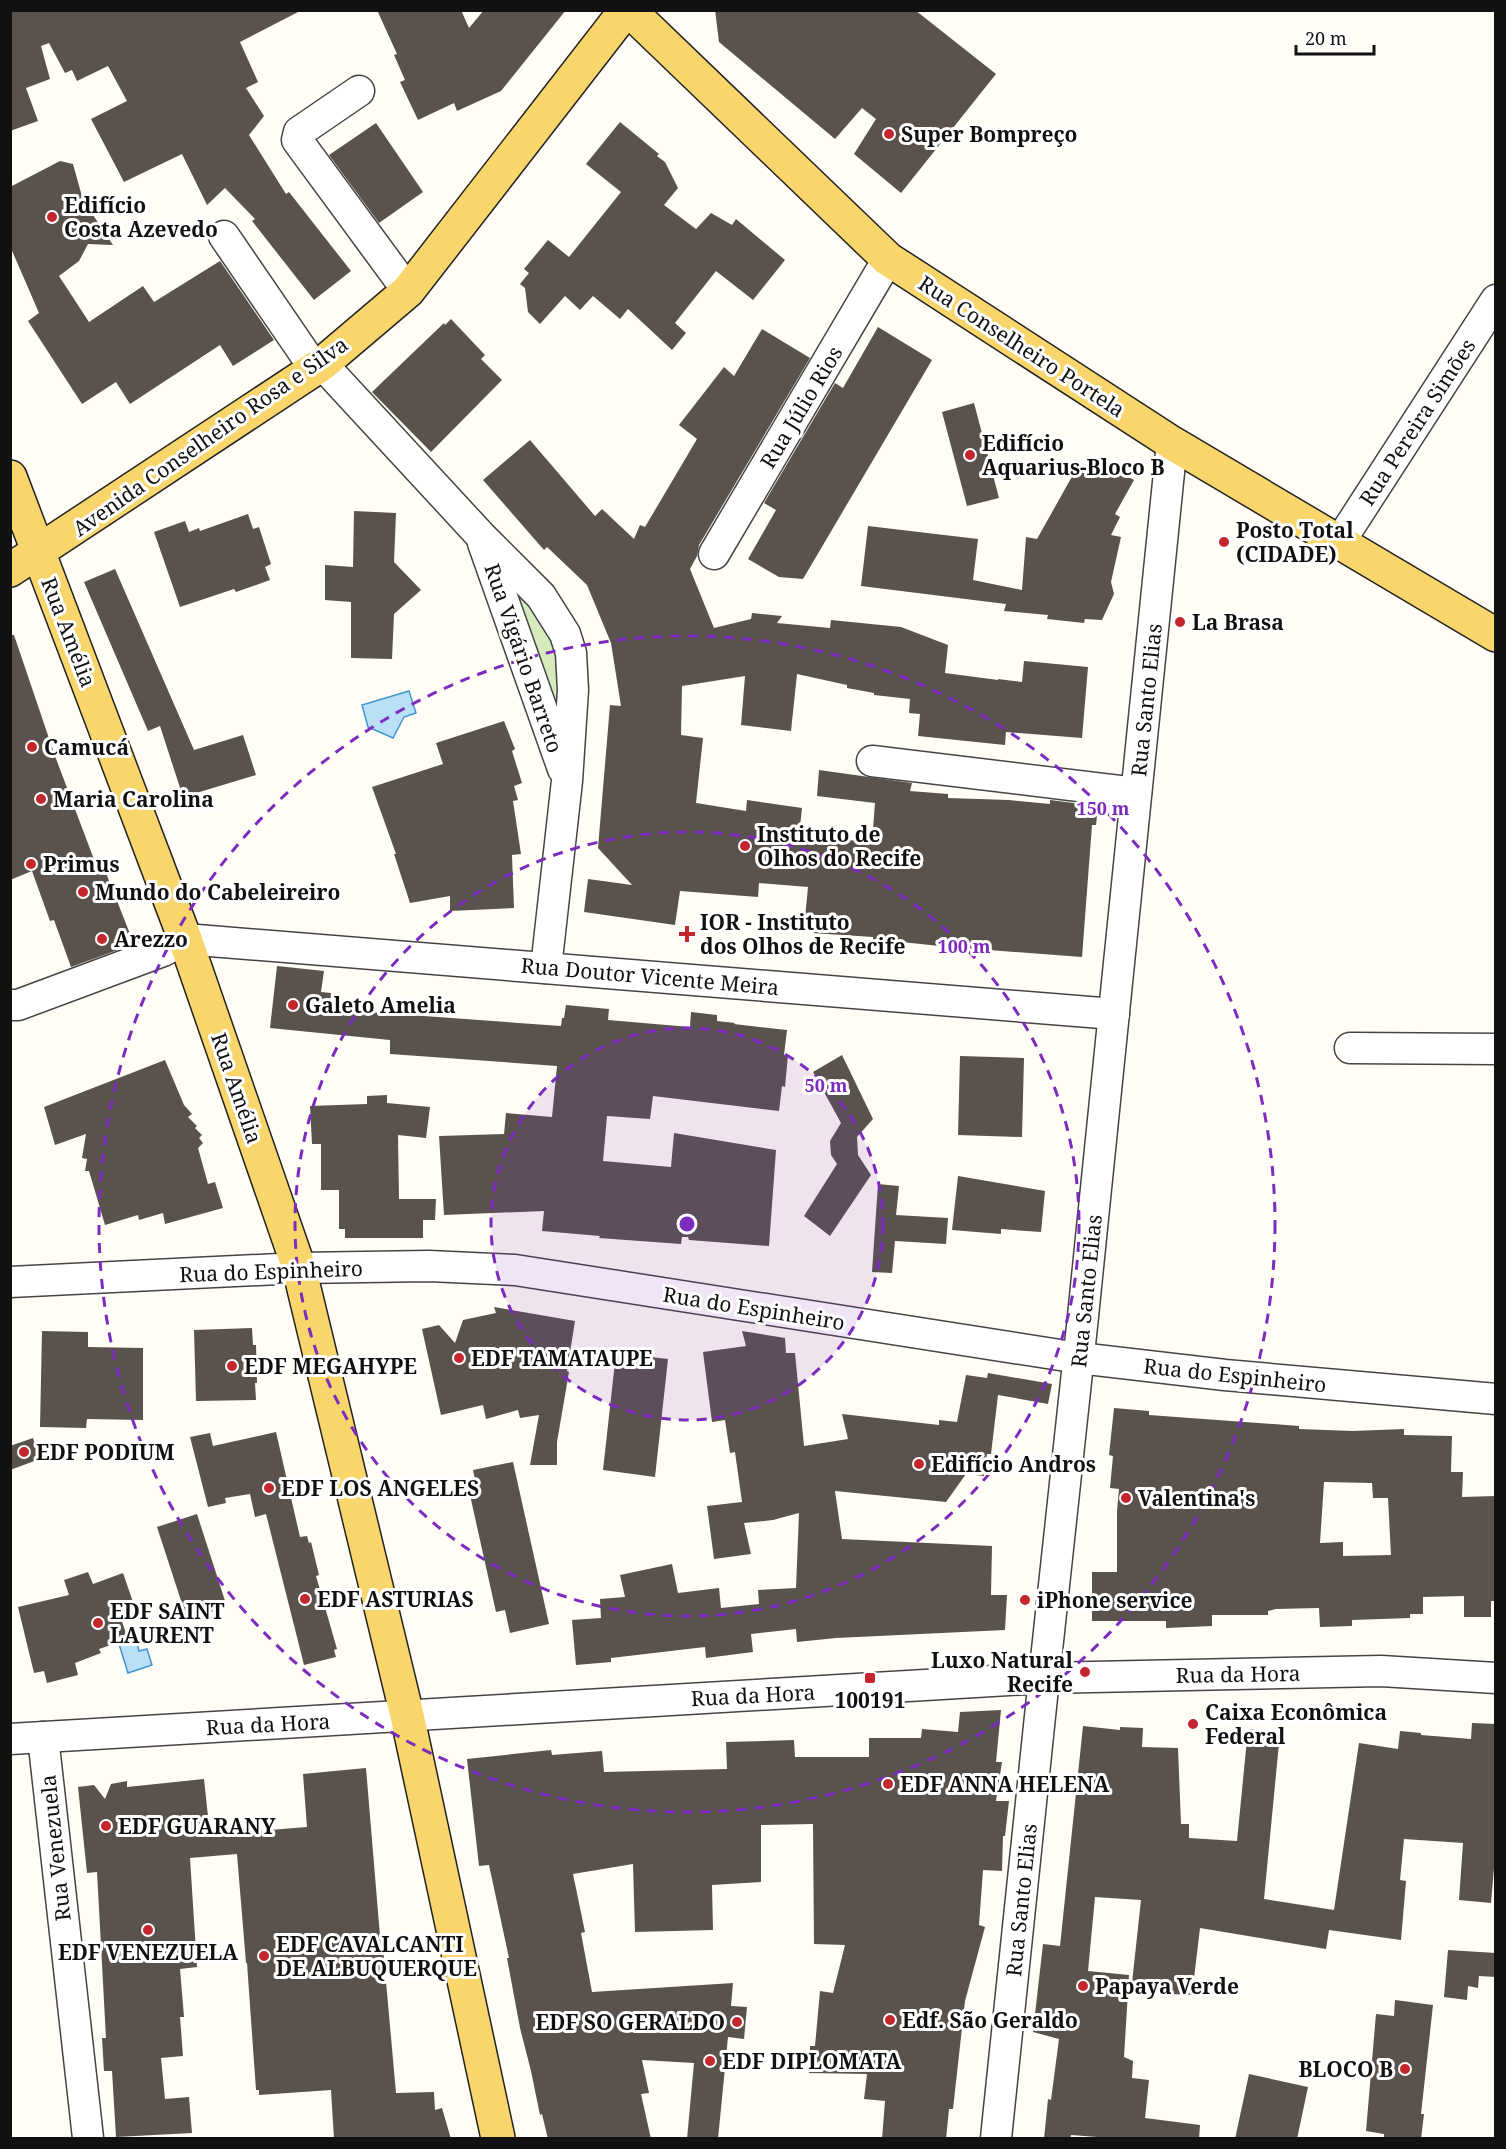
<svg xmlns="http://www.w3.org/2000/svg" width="1506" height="2149" font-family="'Noto Serif',serif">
  <rect width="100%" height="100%" fill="#fffdf5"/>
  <!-- green -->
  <path fill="#d5ebbd" d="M 482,547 L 537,601 L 565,683 L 565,768 Z"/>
  <!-- water -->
  <g fill="#b9e0f7" stroke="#3f96cf" stroke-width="1.5">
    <path d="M 409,691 L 416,713 L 404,717 L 393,738 L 368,727 L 362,705 Z"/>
    <path d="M 135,1636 L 139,1651 L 147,1649 L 152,1665 L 128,1673 L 118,1641 Z"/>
  </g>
  <!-- building -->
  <g fill="#5a524d" fill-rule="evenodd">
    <path d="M 10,10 L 302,10 L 240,42 L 258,82 L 246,88 L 264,116 L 249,135 L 286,194 L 289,192 L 351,271 L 314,300 L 252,221 L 255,219 L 225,188 L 207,205 L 182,154 L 124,182 L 91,119 L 127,101 L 108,66 L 77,81 L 72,70 L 65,73 L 49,43 L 41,46 L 50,79 L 26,88 L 38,121 L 10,131 Z"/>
    <path d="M 377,10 L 461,10 L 469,28 L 484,10 L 566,10 L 501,91 L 457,111 L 454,103 L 418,120 L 400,82 L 405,80 L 394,55 L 397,54 Z"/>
    <path d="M 715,10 L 915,10 L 996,74 L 901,193 L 854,154 L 876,119 L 862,108 L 835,139 L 719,42 Z"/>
    <path d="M 620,122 L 659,154 L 657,156 L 665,162 L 678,188 L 664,205 L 696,229 L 711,213 L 732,225 L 736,219 L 785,260 L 753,300 L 716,271 L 675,323 L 686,333 L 672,350 L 628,309 L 620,319 L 593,296 L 580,310 L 565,296 L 540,324 L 528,312 L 525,288 L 520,284 L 529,273 L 524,269 L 548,240 L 569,257 L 621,192 L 586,164 Z"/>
    <path d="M 376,123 L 423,192 L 379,223 L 329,155 Z"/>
    <path d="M 60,161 L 73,164 L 83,200 L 113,245 L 88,244 L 79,261 L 59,276 L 89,322 L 143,286 L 154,302 L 220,261 L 274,340 L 233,366 L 220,345 L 130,404 L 116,382 L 82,404 L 28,321 L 39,313 L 10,246 L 10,187 Z"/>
    <path d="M 451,319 L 485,355 L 481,359 L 502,380 L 431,452 L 372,392 L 444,323 L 445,325 Z"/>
    <path d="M 878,327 L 932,360 L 803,579 L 779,577 L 748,559 L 776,510 L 764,503 L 835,383 L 843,388 Z"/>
    <path d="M 762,329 L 810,358 L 699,545 L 697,556 L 690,569 L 714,628 L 751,619 L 752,613 L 782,616 L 777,623 L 830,628 L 831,620 L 901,627 L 948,645 L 945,673 L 998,680 L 998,679 L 1022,682 L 1024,661 L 1088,667 L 1082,738 L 1006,732 L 1005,745 L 918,736 L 920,714 L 909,713 L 910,699 L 874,695 L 874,693 L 847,688 L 847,685 L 797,674 L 791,731 L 741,725 L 745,676 L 682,686 L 681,735 L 703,738 L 696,803 L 746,811 L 747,800 L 802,808 L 799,836 L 872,842 L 875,803 L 817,796 L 819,770 L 912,783 L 910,791 L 948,794 L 948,798 L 1009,800 L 1050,804 L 1050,800 L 1098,806 L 1096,825 L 1092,825 L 1082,957 L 949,947 L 873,939 L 873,937 L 812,933 L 813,919 L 805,918 L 808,887 L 759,883 L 758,897 L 680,891 L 675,925 L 584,912 L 588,879 L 632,885 L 598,848 L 610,705 L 621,706 L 611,643 L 587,585 L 547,547 L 544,550 L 483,480 L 530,440 L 595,516 L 602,509 L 634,539 L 640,525 L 645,527 L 697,439 L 679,425 L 724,367 L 734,376 Z"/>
    <path d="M 974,403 L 999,498 L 967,506 L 942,412 Z"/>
    <path d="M 1096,460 L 1134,480 L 1115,514 L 1120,517 L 1111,535 L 1121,537 L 1111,582 L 1114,594 L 1102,620 L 1085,619 L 1084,623 L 1047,619 L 1048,615 L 1004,611 L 1006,604 L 861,586 L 868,526 L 978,539 L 973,580 L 1022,590 L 1026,537 L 1037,539 L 1079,464 L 1091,470 Z"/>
    <path d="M 354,511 L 396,513 L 394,562 L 421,590 L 394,614 L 392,659 L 351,658 L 351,602 L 325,600 L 325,565 L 353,567 Z"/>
    <path d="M 248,514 L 253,529 L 259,527 L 271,564 L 265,567 L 270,580 L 236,592 L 234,589 L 180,607 L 154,532 L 185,521 L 189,532 L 199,528 L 200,531 Z"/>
    <path d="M 115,569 L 194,750 L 243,735 L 256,775 L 183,797 L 160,726 L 148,731 L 84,582 Z"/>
    <path d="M 10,635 L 14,635 L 55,756 L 98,870 L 104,868 L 134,944 L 71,967 L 54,920 L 50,921 L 32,871 L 10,880 Z"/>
    <path d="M 504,721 L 515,749 L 512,751 L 522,783 L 514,786 L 518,800 L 513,801 L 521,854 L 512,855 L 514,908 L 450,911 L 450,896 L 410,903 L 394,854 L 396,854 L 372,787 L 443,764 L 436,743 Z"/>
    <path d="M 277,966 L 324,971 L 321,992 L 331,993 L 330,1004 L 368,1008 L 369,1012 L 561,1026 L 562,1018 L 564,1018 L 566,1005 L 609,1009 L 608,1020 L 690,1027 L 691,1012 L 717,1015 L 717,1021 L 735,1023 L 734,1024 L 787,1030 L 784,1055 L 788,1055 L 785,1087 L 782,1086 L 779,1111 L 653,1096 L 650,1119 L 607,1116 L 603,1161 L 671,1167 L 674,1133 L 776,1150 L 769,1246 L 689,1240 L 688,1237 L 682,1237 L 681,1244 L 599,1238 L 600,1236 L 542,1231 L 544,1211 L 444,1215 L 439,1136 L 504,1134 L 506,1113 L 552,1117 L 557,1066 L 390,1054 L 390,1040 L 270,1028 Z"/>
    <path d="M 842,1055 L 873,1119 L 857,1137 L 858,1155 L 871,1175 L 830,1236 L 804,1216 L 837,1164 L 831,1155 L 830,1141 L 841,1123 L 813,1072 Z"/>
    <path d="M 960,1056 L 1024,1058 L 1022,1137 L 958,1135 Z"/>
    <path d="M 165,1060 L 184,1105 L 192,1114 L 188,1117 L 197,1126 L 195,1128 L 202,1135 L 199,1138 L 203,1143 L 198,1148 L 208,1184 L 215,1182 L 223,1208 L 165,1224 L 163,1213 L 139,1220 L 138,1215 L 105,1225 L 89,1171 L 85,1171 L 87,1159 L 82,1158 L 86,1134 L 55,1145 L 44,1107 Z"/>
    <path d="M 387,1095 L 387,1103 L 430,1107 L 426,1138 L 398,1135 L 399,1199 L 436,1199 L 435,1220 L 423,1220 L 423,1238 L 345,1238 L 345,1229 L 339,1229 L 339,1190 L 321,1190 L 321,1144 L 312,1144 L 310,1106 L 367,1104 L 367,1096 Z"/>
    <path d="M 958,1176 L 1045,1191 L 1041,1232 L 1001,1229 L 1001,1234 L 952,1230 Z"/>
    <path d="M 878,1184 L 899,1186 L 896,1215 L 948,1218 L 946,1244 L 895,1241 L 892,1273 L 872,1272 Z"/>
    <path d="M 494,1307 L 575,1321 L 567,1371 L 569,1372 L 557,1442 L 557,1465 L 530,1465 L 539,1415 L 520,1418 L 518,1410 L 486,1419 L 483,1405 L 441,1415 L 422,1329 L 439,1325 L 455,1343 L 463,1320 L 496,1313 Z"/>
    <path d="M 252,1328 L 253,1345 L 256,1345 L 257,1383 L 255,1383 L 256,1400 L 196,1401 L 194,1330 Z"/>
    <path d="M 42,1331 L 88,1332 L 88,1347 L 143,1348 L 143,1420 L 87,1419 L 86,1428 L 40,1427 Z"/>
    <path d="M 742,1331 L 785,1338 L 786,1353 L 795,1353 L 804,1446 L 848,1439 L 842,1414 L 939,1425 L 939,1420 L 957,1422 L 966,1375 L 987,1378 L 988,1373 L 1052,1384 L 1048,1404 L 998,1395 L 991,1454 L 987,1454 L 984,1476 L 966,1474 L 946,1502 L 835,1491 L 842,1539 L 992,1546 L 991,1595 L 1007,1595 L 1005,1630 L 836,1638 L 797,1642 L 796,1629 L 751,1634 L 753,1652 L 706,1658 L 705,1647 L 611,1658 L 611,1662 L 576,1665 L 572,1620 L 601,1618 L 600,1599 L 625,1597 L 620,1575 L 672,1564 L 678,1593 L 719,1588 L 721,1608 L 759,1604 L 758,1590 L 796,1588 L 799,1513 L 773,1520 L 744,1523 L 751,1554 L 714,1559 L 707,1506 L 742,1502 L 735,1452 L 730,1453 L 725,1420 L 712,1422 L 703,1352 L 746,1346 Z"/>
    <path d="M 616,1353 L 668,1359 L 655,1477 L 603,1470 Z"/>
    <path d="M 1114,1408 L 1149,1411 L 1149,1415 L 1299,1426 L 1299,1429 L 1353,1431 L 1404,1429 L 1404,1435 L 1452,1436 L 1451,1472 L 1463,1472 L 1462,1497 L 1496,1496 L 1496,1601 L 1491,1601 L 1491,1617 L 1464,1617 L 1464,1596 L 1423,1597 L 1423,1614 L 1410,1614 L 1410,1618 L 1352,1620 L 1352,1626 L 1320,1627 L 1319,1608 L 1276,1609 L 1268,1611 L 1268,1615 L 1212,1615 L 1212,1626 L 1166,1628 L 1166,1621 L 1092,1621 L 1092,1572 L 1117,1572 L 1117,1511 L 1119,1489 L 1110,1488 L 1113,1456 L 1109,1455 ZM 1324,1482 L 1372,1483 L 1373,1498 L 1388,1498 L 1391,1555 L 1343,1556 L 1343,1542 L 1320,1543 Z"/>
    <path d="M 276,1432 L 300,1537 L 307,1536 L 309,1543 L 311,1542 L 319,1575 L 316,1576 L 337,1649 L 334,1650 L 336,1657 L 304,1665 L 266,1514 L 255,1517 L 250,1494 L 225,1498 L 226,1503 L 208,1507 L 190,1437 L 210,1433 L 213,1446 Z"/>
    <path d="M 33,1438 L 40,1459 L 10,1470 L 10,1446 Z"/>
    <path d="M 513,1462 L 549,1624 L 510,1633 L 505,1610 L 496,1612 L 470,1495 L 478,1494 L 473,1470 Z"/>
    <path d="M 197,1514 L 227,1607 L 187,1619 L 157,1527 Z"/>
    <path d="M 88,1572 L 93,1584 L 123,1573 L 133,1602 L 117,1607 L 128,1639 L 99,1649 L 101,1653 L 75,1663 L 78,1675 L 47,1683 L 44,1671 L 34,1673 L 18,1607 L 69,1595 L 64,1580 Z"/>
    <path d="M 1001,1710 L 996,1762 L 1002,1762 L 996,1801 L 1009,1801 L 1005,1836 L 1003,1836 L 1002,1871 L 983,1870 L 979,1925 L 985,1927 L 965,2001 L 953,2109 L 949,2109 L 946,2139 L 882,2139 L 885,2101 L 864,2099 L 867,2074 L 809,2073 L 810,2046 L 815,2046 L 820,1991 L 833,1993 L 845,1945 L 814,1944 L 813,1824 L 761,1825 L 761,1882 L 712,1885 L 713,1930 L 635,1932 L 633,1864 L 573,1874 L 585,1932 L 581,1933 L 592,1992 L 733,1983 L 731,2006 L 747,2007 L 744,2039 L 728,2037 L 718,2139 L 687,2139 L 694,2063 L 642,2060 L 649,2093 L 641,2094 L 651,2139 L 548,2139 L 542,2114 L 540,2115 L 531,2071 L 520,2028 L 507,1958 L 509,1958 L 489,1865 L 479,1866 L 467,1759 L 551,1750 L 552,1755 L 602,1751 L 604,1772 L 727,1769 L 726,1742 L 794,1740 L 795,1757 L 869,1757 L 869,1738 L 921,1738 L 922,1729 L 958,1732 L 960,1712 Z"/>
    <path d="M 1472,1723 L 1496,1724 L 1496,1845 L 1491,1903 L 1459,1900 L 1463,1843 L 1404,1839 L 1400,1880 L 1406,1881 L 1401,1940 L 1329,1930 L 1326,1949 L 1200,1928 L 1192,1995 L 1131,1992 L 1141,1900 L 1095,1897 L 1088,1971 L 1129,1975 L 1124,2057 L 1133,2061 L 1132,2078 L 1149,2080 L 1145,2118 L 1200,2125 L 1199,2139 L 1124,2139 L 1071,2135 L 1070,2139 L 1044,2139 L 1048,2099 L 1051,2100 L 1059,2039 L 1033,2032 L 1043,1944 L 1060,1946 L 1083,1726 L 1120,1730 L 1120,1727 L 1143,1728 L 1142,1747 L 1178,1748 L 1181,1824 L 1189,1824 L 1189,1838 L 1237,1841 L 1248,1729 L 1280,1733 L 1264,1899 L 1334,1910 L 1359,1743 L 1398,1749 L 1400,1731 L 1421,1733 L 1421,1735 L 1471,1739 Z"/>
    <path d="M 366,1768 L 381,1948 L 383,1948 L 396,2093 L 434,2092 L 435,2110 L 442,2108 L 451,2139 L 334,2139 L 331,2090 L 259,2095 L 259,2090 L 256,2090 L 247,1963 L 246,1963 L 237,1854 L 190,1858 L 197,1967 L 180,1969 L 184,2017 L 180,2017 L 183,2056 L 161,2058 L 165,2099 L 189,2097 L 192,2133 L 116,2137 L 112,2071 L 104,2071 L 102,2038 L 106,2038 L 97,1872 L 87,1873 L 78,1787 L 94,1785 L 105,1799 L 111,1784 L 127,1781 L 127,1787 L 204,1779 L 210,1835 L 307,1827 L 303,1774 Z"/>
    <path d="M 1448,1950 L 1496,1953 L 1496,1977 L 1479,1976 L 1478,1988 L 1468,1986 L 1467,2000 L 1444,1997 Z"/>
    <path d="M 1395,2000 L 1433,2005 L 1421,2114 L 1424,2114 L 1421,2139 L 1384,2139 L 1384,2134 L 1366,2131 L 1376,2014 L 1394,2016 Z"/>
    <path d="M 1249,2074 L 1308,2087 L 1297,2139 L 1235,2139 Z"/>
  </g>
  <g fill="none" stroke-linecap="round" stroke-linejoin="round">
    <defs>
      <g id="minor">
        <path d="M 359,91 L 299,132 L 297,140 L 408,291"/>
        <path d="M 224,236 L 315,369"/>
        <path d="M 322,364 L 481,536 L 541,596 L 565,634 L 571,653 L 573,690 L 567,781 L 546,968"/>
        <path d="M 483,543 L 563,769"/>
        <path d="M 1339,543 L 1496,300"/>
        <path d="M 714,554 L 888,259"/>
        <path d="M 872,761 L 1136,793"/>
        <path d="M 10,1005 L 18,1005 L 163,951 L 185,939 L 1114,1014"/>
        <path d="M 1350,1048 L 1496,1049"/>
        <path d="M 10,1282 L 299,1268 L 429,1266 L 515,1270 L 1079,1358 L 1225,1375 L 1496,1399"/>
        <path d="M 43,1737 L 88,2138"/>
        <path d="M 10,1739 L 1044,1678 L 1381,1671 L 1496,1678"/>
        <path d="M 996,2138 L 1044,1678 L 1082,1326 L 1172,443"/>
      </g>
      <g id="major">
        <path d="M 629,10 L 888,259 L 1172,443 L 1496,635"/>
        <path d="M 10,477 L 185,939 L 299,1268 L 407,1715 L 498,2138"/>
        <path d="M 10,570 L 322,364 L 408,291 L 626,10"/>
      </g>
    </defs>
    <!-- minor casing -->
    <use href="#minor" stroke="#444" stroke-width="33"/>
    <!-- major casing -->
    <use href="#major" stroke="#222" stroke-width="36"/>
    <!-- minor -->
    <use href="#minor" stroke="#fff" stroke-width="30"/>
    <!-- major -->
    <use href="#major" stroke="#f9d66b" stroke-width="33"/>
  </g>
  <!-- distance rings -->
  <circle cx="687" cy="1224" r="196" fill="#7b2cbf" fill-opacity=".12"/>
  <g fill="none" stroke="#7b2cbf" stroke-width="3" stroke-dasharray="10 8">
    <circle cx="687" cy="1224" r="196"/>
    <circle cx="687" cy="1224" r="392"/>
    <circle cx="687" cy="1224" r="588"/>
  </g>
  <!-- markers -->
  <g fill="#c4262e" stroke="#fff" stroke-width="2">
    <circle cx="889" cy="134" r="6"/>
    <circle cx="52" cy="217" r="6"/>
    <circle cx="970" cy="455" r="6"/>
    <circle cx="1224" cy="542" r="6"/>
    <circle cx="1180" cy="622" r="6"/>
    <circle cx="32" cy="747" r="6"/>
    <circle cx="41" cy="799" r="6"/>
    <circle cx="745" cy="846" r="6"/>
    <circle cx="31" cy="864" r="6"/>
    <circle cx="83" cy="892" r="6"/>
    <path d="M684 925h6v6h6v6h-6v6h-6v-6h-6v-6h6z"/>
    <circle cx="102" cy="939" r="6"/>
    <circle cx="293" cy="1005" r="6"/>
    <circle cx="459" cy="1358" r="6"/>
    <circle cx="232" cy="1366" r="6"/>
    <circle cx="24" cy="1452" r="6"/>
    <circle cx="919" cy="1464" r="6"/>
    <circle cx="269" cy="1488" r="6"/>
    <circle cx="1126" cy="1498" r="6"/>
    <circle cx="305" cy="1599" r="6"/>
    <circle cx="1025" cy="1600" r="6"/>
    <circle cx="98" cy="1623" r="6"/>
    <circle cx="1085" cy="1672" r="6"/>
    <rect x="864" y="1672" width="12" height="12" rx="3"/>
    <circle cx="1193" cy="1724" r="6"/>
    <circle cx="888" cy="1784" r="6"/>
    <circle cx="106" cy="1826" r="6"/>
    <circle cx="148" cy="1930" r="6"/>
    <circle cx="264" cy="1956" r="6"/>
    <circle cx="1083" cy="1986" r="6"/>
    <circle cx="890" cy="2020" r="6"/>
    <circle cx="737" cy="2022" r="6"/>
    <circle cx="710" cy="2061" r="6"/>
    <circle cx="1405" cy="2069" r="6"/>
  </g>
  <g text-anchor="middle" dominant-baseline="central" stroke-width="6" stroke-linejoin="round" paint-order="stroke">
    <!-- poi labels -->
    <g font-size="21" font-weight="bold" fill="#111" stroke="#fff" text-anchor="start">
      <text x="901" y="134">Super Bompreço</text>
      <text x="64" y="205">Edifício<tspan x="64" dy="24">Costa Azevedo</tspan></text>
      <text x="982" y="443">Edifício<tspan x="982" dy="24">Aquarius-Bloco B</tspan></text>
      <text x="1236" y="530">Posto Total<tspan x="1236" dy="24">(CIDADE)</tspan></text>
      <text x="1192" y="622">La Brasa</text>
      <text x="44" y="747">Camucá</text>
      <text x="53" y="799">Maria Carolina</text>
      <text x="757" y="834">Instituto de<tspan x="757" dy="24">Olhos do Recife</tspan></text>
      <text x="43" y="864">Primus</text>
      <text x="95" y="892">Mundo do Cabeleireiro</text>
      <text x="700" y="922">IOR - Instituto<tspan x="700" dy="24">dos Olhos de Recife</tspan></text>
      <text x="114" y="939">Arezzo</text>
      <text x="305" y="1005">Galeto Amelia</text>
      <text x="471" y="1358">EDF TAMATAUPE</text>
      <text x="244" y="1366">EDF MEGAHYPE</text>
      <text x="36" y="1452">EDF PODIUM</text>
      <text x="931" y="1464">Edifício Andros</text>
      <text x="281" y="1488">EDF LOS ANGELES</text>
      <text x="1138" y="1498">Valentina's</text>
      <text x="317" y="1599">EDF ASTURIAS</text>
      <text x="1037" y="1600">iPhone service</text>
      <text x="110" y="1611">EDF SAINT<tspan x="110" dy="24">LAURENT</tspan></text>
      <text x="1073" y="1660" text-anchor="end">Luxo Natural<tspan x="1073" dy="24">Recife</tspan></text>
      <text x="870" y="1700" text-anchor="middle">100191</text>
      <text x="1205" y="1712">Caixa Econômica<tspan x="1205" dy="24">Federal</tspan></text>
      <text x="900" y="1784">EDF ANNA HELENA</text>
      <text x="118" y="1826">EDF GUARANY</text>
      <text x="276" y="1944">EDF CAVALCANTI<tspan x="276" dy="24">DE ALBUQUERQUE</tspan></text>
      <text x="148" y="1952" text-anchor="middle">EDF VENEZUELA</text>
      <text x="1095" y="1986">Papaya Verde</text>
      <text x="902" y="2020">Edf. São Geraldo</text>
      <text x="725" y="2022" text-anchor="end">EDF SO GERALDO</text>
      <text x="722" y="2061">EDF DIPLOMATA</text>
      <text x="1393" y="2069" text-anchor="end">BLOCO B</text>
    </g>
    <!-- street labels -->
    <g font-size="21" fill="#111" stroke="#fff">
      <text transform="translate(1022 346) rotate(33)">Rua Conselheiro Portela</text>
      <text transform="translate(801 407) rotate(-59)">Rua Júlio Rios</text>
      <text transform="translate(1417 422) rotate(-57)">Rua Pereira Simões</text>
      <text transform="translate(210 436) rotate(-35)">Avenida Conselheiro Rosa e Silva</text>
      <text transform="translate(69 632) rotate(69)">Rua Amélia</text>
      <text transform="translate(524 658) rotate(71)">Rua Vigário Barreto</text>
      <text transform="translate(1146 700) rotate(-84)">Rua Santo Elias</text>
      <text transform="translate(650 976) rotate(5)">Rua Doutor Vicente Meira</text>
      <text transform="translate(237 1088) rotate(71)">Rua Amélia</text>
      <text transform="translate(271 1271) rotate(-2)">Rua do Espinheiro</text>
      <text transform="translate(1086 1291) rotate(-84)">Rua Santo Elias</text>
      <text transform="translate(754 1308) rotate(9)">Rua do Espinheiro</text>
      <text transform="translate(1235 1375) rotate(6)">Rua do Espinheiro</text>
      <text transform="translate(1238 1674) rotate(-1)">Rua da Hora</text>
      <text transform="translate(753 1695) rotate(-3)">Rua da Hora</text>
      <text transform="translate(268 1724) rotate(-3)">Rua da Hora</text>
      <text transform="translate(55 1848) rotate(-96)">Rua Venezuela</text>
      <text transform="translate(1021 1900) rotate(-84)">Rua Santo Elias</text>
    </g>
  </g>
  <circle cx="687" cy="1224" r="9" fill="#7b2cbf" stroke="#fff" stroke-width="3"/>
  <g font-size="18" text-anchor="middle" font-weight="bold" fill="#7b2cbf" stroke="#fff" stroke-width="6" stroke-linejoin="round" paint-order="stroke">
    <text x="1103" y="815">150 m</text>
    <text x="964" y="953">100 m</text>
    <text x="826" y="1092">50 m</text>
  </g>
  <!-- border -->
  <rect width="1506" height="2149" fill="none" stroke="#111111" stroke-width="24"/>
  <!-- scale -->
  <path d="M1296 45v9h78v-9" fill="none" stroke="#111111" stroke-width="3"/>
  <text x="1305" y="45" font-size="18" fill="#111111" stroke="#ffffff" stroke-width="4.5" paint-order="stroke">20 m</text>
</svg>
